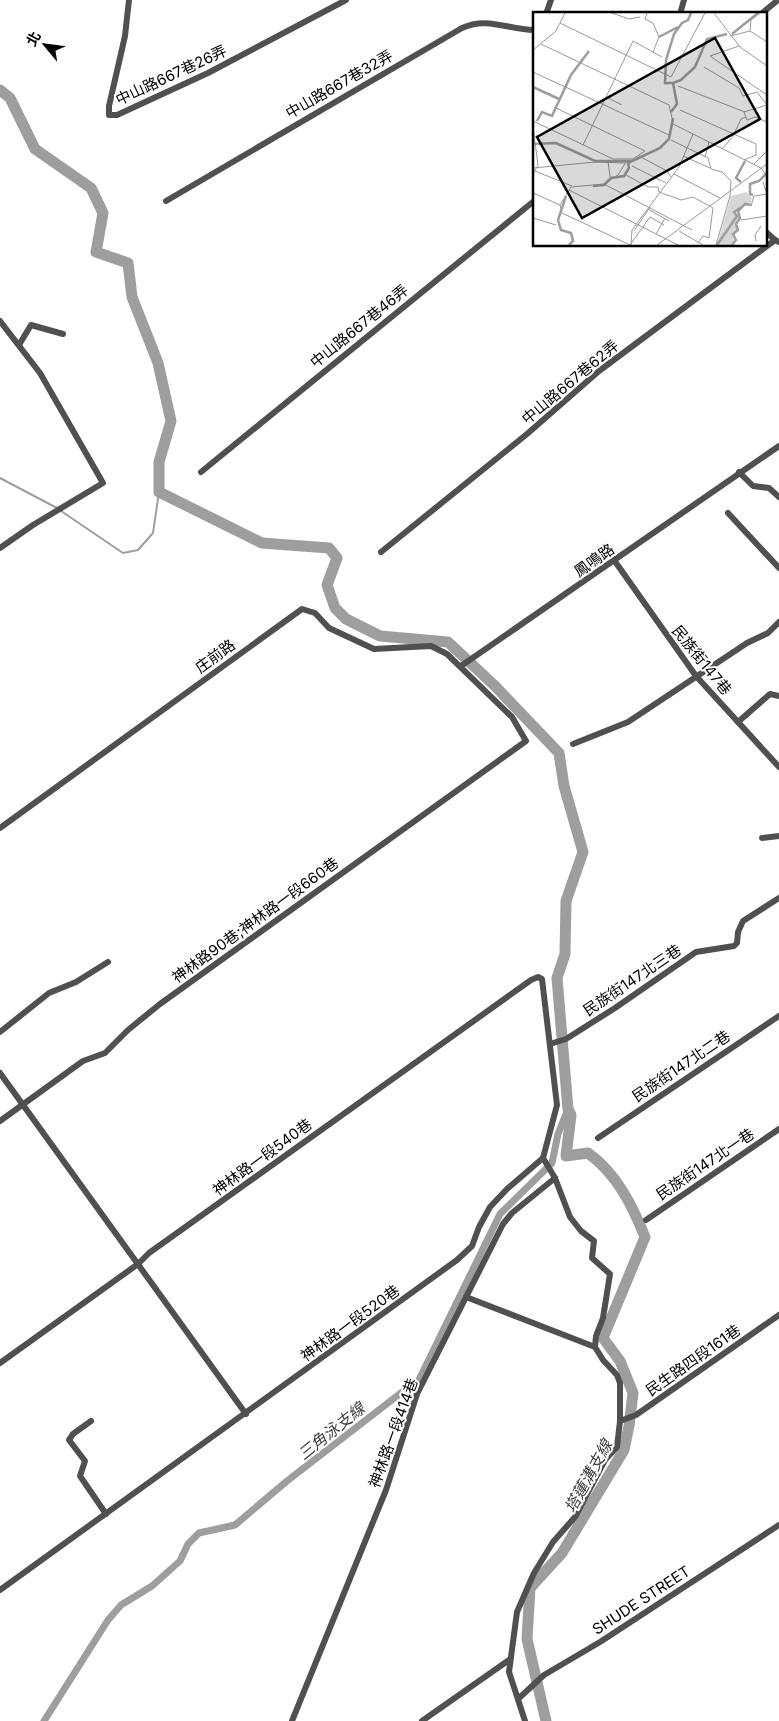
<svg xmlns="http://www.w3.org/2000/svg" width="779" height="1721" font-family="Inter,'Noto Sans TC',sans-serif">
  <rect width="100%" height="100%" fill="#fff"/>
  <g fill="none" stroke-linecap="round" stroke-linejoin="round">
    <!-- stream -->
    <g stroke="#9e9e9e" stroke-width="2">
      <path d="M 0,478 L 57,508"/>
      <path d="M 61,511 L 123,553 L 138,550 L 153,533 L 159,492"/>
    </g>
    <!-- canal -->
    <path stroke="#9e9e9e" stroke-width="7" d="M 44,1721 L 108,1620 L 121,1605 L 152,1586 L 171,1569 L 180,1561 L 188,1544 L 199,1533 L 235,1525 L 287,1481 L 406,1389 L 415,1388 L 500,1214 L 552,1163 L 558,1134 L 568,1109"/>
    <!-- river -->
    <path stroke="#9e9e9e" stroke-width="11" d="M 0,90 L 10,98 L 35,149 L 91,188 L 103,213 L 96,252 L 128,263 L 132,297 L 158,363 L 171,421 L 159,462 L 159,492 L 262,543 L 329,548 L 337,558 L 327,585 L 335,608 L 346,619 L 380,636 L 448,642 L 495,686 L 559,753 L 564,786 L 583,852 L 566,901 L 565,954 L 557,978 L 568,1109 L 571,1115 L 566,1156 L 588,1153 C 617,1174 632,1205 645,1237 L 603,1338 L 620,1361 L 633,1393 L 629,1426 L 624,1450 L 562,1553 L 530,1588 L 527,1639 L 546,1721"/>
    <!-- minor -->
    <g stroke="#505050" stroke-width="6">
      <path d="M 129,0 L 125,36 L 109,106 L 109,115 L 117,115 L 208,73 L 346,0"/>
      <path d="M 546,14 L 551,0"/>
      <path d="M 680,14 L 684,0"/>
      <path d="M 761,14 L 778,0"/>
      <path d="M 166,201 L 462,28 C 487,16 509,30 534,30"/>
      <path d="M 765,231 L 775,240"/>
      <path d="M 0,321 L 40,373 L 103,483 L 33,525 L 0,548"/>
      <path d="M 19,345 L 31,325 L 63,334"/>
      <path d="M 201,472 L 534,201"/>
      <path d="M 739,472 L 753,486 L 769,488 L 779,497"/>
      <path d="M 728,513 L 779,568"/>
      <path d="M 381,552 L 527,434 L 599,371 L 775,240 L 779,242"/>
      <path d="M 614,560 L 696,676 L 779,767"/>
      <path d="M 461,666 L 779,446"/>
      <path d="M 738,722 L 770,694 L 779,696"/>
      <path d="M 573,744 L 628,722 L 747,643 L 768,633 L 779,622"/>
      <path d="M 0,828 L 302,609 L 315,613 L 329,628 L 374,649 L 431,646 L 447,654 L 512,717 L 526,741 L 160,1004 L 128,1030 L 105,1053 L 83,1061 L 0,1121"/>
      <path d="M 762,838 L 779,836"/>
      <path d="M 0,1032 L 49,993 L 76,982 L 108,962"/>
      <path d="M 550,1044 L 566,1039 L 615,1008 L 696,952 L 734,946 L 737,943 L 738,932 L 743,921 L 779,898"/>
      <path d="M 0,1073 L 246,1414"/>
      <path d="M 598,1138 L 779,1016"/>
      <path d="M 646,1220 L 779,1129"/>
      <path d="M 466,1297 L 595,1347"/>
      <path d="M 0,1363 L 138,1264 L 149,1253 L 531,980 L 538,977 L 542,979 L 557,1105 L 543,1158 L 507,1189 L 490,1207 L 479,1227 L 472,1246 L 457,1260 L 0,1590"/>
      <path d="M 91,1421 L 73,1434 L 69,1440 L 85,1461 L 80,1476 L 106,1514"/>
      <path d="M 620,1421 L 636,1415 L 779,1315"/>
      <path d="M 518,1699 L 544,1675 L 600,1642 L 779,1525"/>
      <path d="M 292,1721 L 386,1490 L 417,1394 L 503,1224 L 512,1213 L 555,1178"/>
      <path d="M 422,1721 L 509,1660"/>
      <path d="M 525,1721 L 509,1672 L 517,1612 L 534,1573 L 553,1542 L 575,1517 L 605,1460 L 617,1447 L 620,1421 L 620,1383 L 617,1375 L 603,1360 L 595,1347 L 596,1336 L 603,1318 L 610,1274 L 592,1258 L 594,1241 L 581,1231 L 570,1217 L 555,1178 L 543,1158"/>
    </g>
  </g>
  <g text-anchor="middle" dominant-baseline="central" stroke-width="4" stroke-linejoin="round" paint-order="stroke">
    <!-- street labels -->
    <g font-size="15" fill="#000" stroke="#fff">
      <text transform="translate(171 75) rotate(-25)">中山路667巷26弄</text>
      <text transform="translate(339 84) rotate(-30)">中山路667巷32弄</text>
      <text transform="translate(359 326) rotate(-39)">中山路667巷46弄</text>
      <text transform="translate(570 382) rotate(-40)">中山路667巷62弄</text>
      <text transform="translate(594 560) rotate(-35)">鳳鳴路</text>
      <text transform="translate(215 656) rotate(-36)">庄前路</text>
      <text transform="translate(702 660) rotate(51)">民族街147巷</text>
      <text transform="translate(255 920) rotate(-36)">神林路90巷;神林路一段660巷</text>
      <text transform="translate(632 980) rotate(-34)">民族街147北三巷</text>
      <text transform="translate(681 1066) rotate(-34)">民族街147北二巷</text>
      <text transform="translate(262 1157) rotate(-36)">神林路一段540巷</text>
      <text transform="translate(705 1164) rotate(-34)">民族街147北一巷</text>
      <text transform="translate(350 1323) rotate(-36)">神林路一段520巷</text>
      <text transform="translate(693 1360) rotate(-35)">民生路四段161巷</text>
      <text transform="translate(393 1433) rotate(-70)">神林路一段414巷</text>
      <text transform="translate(641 1600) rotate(-33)">SHUDE STREET</text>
    </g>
    <!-- water labels -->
    <g font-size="16" font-style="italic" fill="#3f3f3f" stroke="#fff">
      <text transform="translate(331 1431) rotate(-39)">三角泳支線</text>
      <text transform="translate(588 1476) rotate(-61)">塔蓮溝支線</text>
    </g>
  </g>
  <!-- overview -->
  <g transform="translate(533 12)">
    <rect width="234" height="234" fill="#fff"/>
    <path d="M 213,180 L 219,186 L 217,192 L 212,192 L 202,201 L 207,206 L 203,209 L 204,218 L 199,222 L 201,230 L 199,233 L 184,233 L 198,184 Z" fill="#d7d7d7"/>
    <path fill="none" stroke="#9e9e9e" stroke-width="2.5" d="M 199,22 L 225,1M 126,25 L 145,15M 140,71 L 132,71 L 133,48 L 141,22 L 149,11 L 155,8 L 158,1M 0,75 L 26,87M 138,100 L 144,92 L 140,71 L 148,68 L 162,55 L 174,27 L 194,22M 4,109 L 9,100 L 19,104 L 38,63 L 56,39M 0,132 L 23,131 L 62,149 L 100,149M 208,170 L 203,166 L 212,149M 60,174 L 71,173 L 78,166 L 91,164 L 96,156 L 95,151 L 127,136 L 136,127 L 140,106M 220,183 L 217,182 L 217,172 L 226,169 L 234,161M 33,184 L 25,208 L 28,218 L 38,221 L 40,229 L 36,233M 184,233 L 204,204 L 201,200 L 207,196M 199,233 L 203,228 L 200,222 L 205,218 L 203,212 L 207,206 L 205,199 L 212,192 L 218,193"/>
    <path fill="none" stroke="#999" stroke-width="1" d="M 79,1 L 96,7 L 107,5M 114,1 L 112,7 L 120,11 L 126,25 L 120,40M 181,1 L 207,35 L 234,54M 27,11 L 138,65 L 172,1M 217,19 L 218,8 L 227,1M 197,24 L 217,19 L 234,30M 206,34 L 177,44 L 234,83M 0,38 L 23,19 L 32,1M 171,55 L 206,76 L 210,84 L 224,80 L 234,93M 0,60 L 136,123 L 137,121 L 140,110 L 136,93 L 8,32M 145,74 L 212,100M 73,85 L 89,93M 234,93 L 211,100 L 214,108 L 222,105 L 234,110M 147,98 L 223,132 L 223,143 L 211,148M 0,109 L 80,147 L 100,147 L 112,139 L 21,95M 140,112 L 228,156 L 234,164M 0,115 L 5,153 L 0,162M 202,120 L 208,107 L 213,105M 138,128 L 175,146 L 178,157 L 189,160 L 198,169 L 197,184 L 183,233M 50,133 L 100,29 L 129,45M 189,137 L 202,122M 106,144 L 134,159 L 138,165M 150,144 L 177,156M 172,145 L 176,130M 75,149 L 77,165M 221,152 L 234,139M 99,154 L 133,171M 0,156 L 62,150 L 92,151M 2,159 L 39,174M 141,162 L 187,186M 93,163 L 115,175 L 125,175 L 126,180 L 148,188 L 160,185 L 180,196 L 176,226 L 170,224 L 165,231M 71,172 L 159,218M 36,178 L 145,233M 0,181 L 27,193M 27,193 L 29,201 L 97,233 L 117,205M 27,193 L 38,175 L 71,172 L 85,163 L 93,150M 218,194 L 221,184 L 234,182 L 230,170M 115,197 L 136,209M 117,205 L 131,213M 0,206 L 23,213M 208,208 L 234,204M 101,219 L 117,195M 146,219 L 170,233M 123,222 L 132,206M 223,229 L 222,223 L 228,214M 98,233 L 99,218 L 146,155 L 160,122M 124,233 L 234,152"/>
    <path fill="#000" fill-opacity="0.15" stroke="#000" stroke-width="2.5" d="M 182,26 L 227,107 L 49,206 L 4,125 Z"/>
    <rect width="234" height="234" fill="none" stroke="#000" stroke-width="2.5"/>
  </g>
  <!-- north arrow -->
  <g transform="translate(45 45) rotate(299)" stroke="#ffffff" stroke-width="4" paint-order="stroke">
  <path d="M0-4L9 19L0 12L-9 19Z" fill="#000000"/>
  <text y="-8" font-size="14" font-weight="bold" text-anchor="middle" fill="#000000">北</text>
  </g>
</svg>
